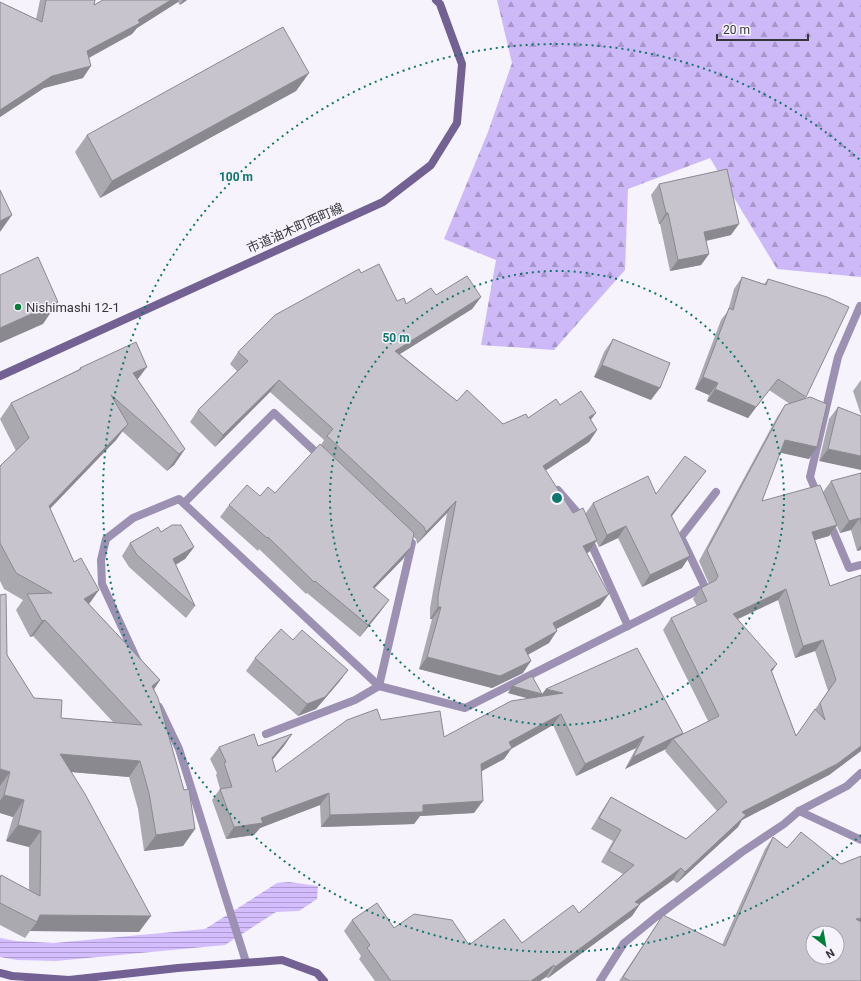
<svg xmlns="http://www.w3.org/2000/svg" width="861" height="981" font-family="Roboto,'Noto Sans JP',sans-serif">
  <defs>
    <pattern id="forest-firs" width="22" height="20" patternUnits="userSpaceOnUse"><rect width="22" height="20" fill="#cdb8f8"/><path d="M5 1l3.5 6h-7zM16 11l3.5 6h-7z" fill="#a796ca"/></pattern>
    <pattern id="water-rules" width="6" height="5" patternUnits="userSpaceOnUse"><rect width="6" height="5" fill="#d4beff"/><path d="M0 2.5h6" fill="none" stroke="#ad9bcf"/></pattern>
  </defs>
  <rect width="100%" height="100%" fill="#f6f3fd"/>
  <!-- forest -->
  <path fill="url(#forest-firs)" d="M 497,0 L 861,0 L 861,277 L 777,269 L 710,158 L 628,189 L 625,270 L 554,350 L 481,345 L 496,260 L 444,239 L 488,132 L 512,63 Z"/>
  <!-- water -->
  <path fill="url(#water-rules)" d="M 289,882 L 318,886 L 317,899 L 299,911 L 276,912 L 225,945 L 56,961 L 17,960 L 0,957 L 0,938 L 16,941 L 54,943 L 205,929 L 277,883 Z"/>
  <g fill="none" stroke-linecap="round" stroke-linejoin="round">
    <!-- lane -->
    <path stroke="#9c91b3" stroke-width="8" d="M 799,811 L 861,840"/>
    <!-- street -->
    <g stroke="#9c91b3" stroke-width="8">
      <path d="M 558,490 L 577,512 L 581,521"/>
      <path d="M 818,496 L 810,477 L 838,357 L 860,306"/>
      <path d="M 184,503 L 274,413 L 322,458"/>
      <path d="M 829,521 L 849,568 L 861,565"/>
      <path d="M 588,537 L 628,626"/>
      <path d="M 138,662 L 102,584 L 101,560 L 106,539 L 133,518 L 179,499 L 379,686 L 465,708 L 705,587 L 681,537 L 716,492"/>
      <path d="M 159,707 L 179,749 L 246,962"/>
      <path d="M 266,734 L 355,700 L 379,686 L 412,543 L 408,540"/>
      <path d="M 600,981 L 624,943 L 656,917 L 742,852 L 784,824 L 799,811 L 847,786 L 861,773"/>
    </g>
    <!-- secondary -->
    <g stroke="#726192" stroke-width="8">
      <path d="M 0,376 L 383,202 L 431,165 L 457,123 L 462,64 L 440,4 L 436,0"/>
      <path d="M 0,973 L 12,976 L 69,980 L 178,968 L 282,960 L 317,973 L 324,981"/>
    </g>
  </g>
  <!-- wall -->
  <g fill="#aba9b0" fill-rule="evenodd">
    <path d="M 40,0 L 95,0 L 94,5 L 103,0 L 187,0 L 180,5 L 178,2 L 137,28 L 132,34 L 89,58 L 83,78 L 44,88 L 0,117 L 0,2 L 36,19 Z"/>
    <path d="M 309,73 L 296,91 L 100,198 L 75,152 L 87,135 Z"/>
    <path d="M 659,184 L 731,235 L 706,241 L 709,254 L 701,265 L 670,271 L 660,224 L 659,224 L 651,195 Z"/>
    <path d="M 361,273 L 397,301 L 406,304 L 436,295 L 481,297 L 472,309 L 400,354 L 457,401 L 503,424 L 528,418 L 560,405 L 591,420 L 597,430 L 589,442 L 545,471 L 573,513 L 585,514 L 593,503 L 656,494 L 706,471 L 697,483 L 671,516 L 682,568 L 642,587 L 618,538 L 599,547 L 596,541 L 589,552 L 587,553 L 600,606 L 556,629 L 549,643 L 528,654 L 523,673 L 492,688 L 419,669 L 432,619 L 430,619 L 430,608 L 447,513 L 417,544 L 416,539 L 413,537 L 411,547 L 403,559 L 374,588 L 389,600 L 380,612 L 360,637 L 307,593 L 306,594 L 259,549 L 258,551 L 220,517 L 229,505 L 260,496 L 275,493 L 321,445 L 324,440 L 270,392 L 215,447 L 190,422 L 198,410 L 237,371 L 230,364 L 238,352 Z"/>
    <path d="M 742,277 L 764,284 L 768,279 L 806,397 L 805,399 L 809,459 L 780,452 L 762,501 L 823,492 L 831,481 L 861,473 L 861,550 L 857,551 L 851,530 L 840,533 L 837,526 L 829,536 L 815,540 L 830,586 L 861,575 L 861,751 L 829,775 L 742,820 L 738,827 L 677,883 L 673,880 L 640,904 L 632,916 L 548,978 L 546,977 L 540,981 L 375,981 L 359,959 L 361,956 L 344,931 L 352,920 L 394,928 L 469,945 L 522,943 L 579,913 L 623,874 L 601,862 L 613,841 L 591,829 L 603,809 L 611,797 L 686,839 L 717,811 L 665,751 L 666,749 L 625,769 L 636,748 L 576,776 L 553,725 L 511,749 L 504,759 L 481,771 L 474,813 L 420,816 L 414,824 L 321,827 L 320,805 L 260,828 L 254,835 L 226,839 L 212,800 L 220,789 L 216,775 L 217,773 L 210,759 L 219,747 L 258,746 L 292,734 L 284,746 L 272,760 L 276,772 L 381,720 L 444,737 L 529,698 L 508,693 L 542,694 L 540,697 L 546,689 L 683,733 L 682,735 L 708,721 L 663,630 L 671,618 L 697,606 L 693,599 L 701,588 L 709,584 L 699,561 L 777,417 L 785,405 L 790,404 L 769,390 L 748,418 L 707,401 L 709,395 L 695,389 L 721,320 L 728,311 L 734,289 ZM 778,600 L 795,658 L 815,651 L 828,691 L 796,736 L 772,672 L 738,619 Z"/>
    <path d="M 613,339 L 651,400 L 594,377 L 604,352 Z"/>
    <path d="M 80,368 L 138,380 L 185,449 L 174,465 L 167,471 L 122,431 L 116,440 L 50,509 L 89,604 L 160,680 L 154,689 L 195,829 L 183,846 L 144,851 L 138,809 L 129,777 L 71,772 L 139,932 L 30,931 L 25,938 L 0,925 L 0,877 L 29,890 L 29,847 L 6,841 L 13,817 L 0,813 L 0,595 L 7,655 L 34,698 L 61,718 L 113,722 L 33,636 L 30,637 L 16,610 L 23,600 L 4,589 L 0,581 L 0,466 L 16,451 L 0,419 L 11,403 L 78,370 Z"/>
    <path d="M 861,380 L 861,415 L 853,391 Z"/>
    <path d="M 838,407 L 861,416 L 819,461 L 829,419 Z"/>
    <path d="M 161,532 L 194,547 L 185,559 L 175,565 L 195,606 L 186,618 L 129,567 L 122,556 L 130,543 Z"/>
    <path d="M 293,640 L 348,670 L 339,682 L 316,709 L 298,716 L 246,671 L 255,658 Z"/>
    <path d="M 773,837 L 787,848 L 841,864 L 861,981 L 619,981 L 663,915 L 722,945 L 765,849 Z"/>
  </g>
  <!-- shaded-wall -->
  <g fill="#8b8990">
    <path d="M 171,0 L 179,0 L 178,2 L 137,28 L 132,34 L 79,63 L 87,51 Z"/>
    <path d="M 183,0 L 187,0 L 180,5 Z"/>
    <path d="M 91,66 L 83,78 L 44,88 L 0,117 L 0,110 L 52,76 Z"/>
    <path d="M 309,73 L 296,91 L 100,198 L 112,181 Z"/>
    <path d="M 666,213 L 668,213 L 660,224 L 659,224 Z"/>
    <path d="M 12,215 L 0,232 L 0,221 Z"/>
    <path d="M 739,224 L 731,235 L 696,243 L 704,232 Z"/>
    <path d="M 709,254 L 701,265 L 670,271 L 678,260 Z"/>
    <path d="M 481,297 L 472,309 L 387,362 L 395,351 Z"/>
    <path d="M 58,302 L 43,324 L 0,343 L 0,328 Z"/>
    <path d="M 602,365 L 660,388 L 651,400 L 594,377 Z"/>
    <path d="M 147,367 L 135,383 L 133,373 Z"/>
    <path d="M 703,377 L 718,383 L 709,395 L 695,389 Z"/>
    <path d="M 778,379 L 769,390 L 748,418 L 707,401 L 715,389 Z"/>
    <path d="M 279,380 L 270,392 L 215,447 L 223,435 Z"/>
    <path d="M 596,413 L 587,425 L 589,417 Z"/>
    <path d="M 128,424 L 116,440 L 37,522 L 49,506 Z"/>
    <path d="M 597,430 L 589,442 L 534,478 L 543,466 Z"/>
    <path d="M 785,440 L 817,447 L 809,459 L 777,452 Z"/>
    <path d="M 185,449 L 174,465 L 167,471 L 179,454 Z"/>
    <path d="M 828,449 L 861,456 L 861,470 L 819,461 Z"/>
    <path d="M 706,471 L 697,483 L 663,528 L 671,515 Z"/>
    <path d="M 456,501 L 447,513 L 417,544 L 426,532 Z"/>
    <path d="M 860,518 L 851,530 L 840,533 L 849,521 Z"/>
    <path d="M 837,525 L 829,536 L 804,543 L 812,532 Z"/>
    <path d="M 626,526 L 618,538 L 599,547 L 607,535 Z"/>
    <path d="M 597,540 L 589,552 L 575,558 L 583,546 Z"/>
    <path d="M 861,545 L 861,550 L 857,551 Z"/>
    <path d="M 194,547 L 185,559 L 164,572 L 173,559 Z"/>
    <path d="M 411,547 L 403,559 L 364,599 L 373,587 Z"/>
    <path d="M 690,556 L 682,568 L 642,587 L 650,575 Z"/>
    <path d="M 786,589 L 778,600 L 725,625 L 733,614 Z"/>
    <path d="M 99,590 L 87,607 L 84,599 Z"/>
    <path d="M 609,594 L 600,606 L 545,635 L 553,623 Z"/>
    <path d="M 389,600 L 380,612 L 360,637 L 368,625 Z"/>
    <path d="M 438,607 L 441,607 L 432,619 L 430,619 Z"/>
    <path d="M 45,620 L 33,636 L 30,637 L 42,621 Z"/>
    <path d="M 557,631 L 549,643 L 517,661 L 525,649 Z"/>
    <path d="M 823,640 L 815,651 L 795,658 L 803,646 Z"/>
    <path d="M 427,657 L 531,661 L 523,673 L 492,688 L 419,669 Z"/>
    <path d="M 777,664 L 769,676 L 771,670 Z"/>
    <path d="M 348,670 L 339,682 L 316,709 L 298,716 L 307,704 Z"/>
    <path d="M 160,680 L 149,697 L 152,686 Z"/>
    <path d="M 512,686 L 542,694 L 537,701 L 508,693 Z"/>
    <path d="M 546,689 L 563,693 L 537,701 Z"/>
    <path d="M 561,714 L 553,725 L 511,749 L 504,759 L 473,776 L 481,764 L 509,742 Z"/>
    <path d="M 683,733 L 676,743 L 673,739 L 666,749 L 625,769 L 633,757 Z"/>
    <path d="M 292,734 L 284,746 L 264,770 L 272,758 Z"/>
    <path d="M 644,736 L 636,748 L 576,776 L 585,764 Z"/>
    <path d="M 861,746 L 861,751 L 829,775 L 742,820 L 738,827 L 677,883 L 685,872 L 742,812 Z"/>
    <path d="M 60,754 L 140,761 L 129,777 L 48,770 Z"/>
    <path d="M 0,769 L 10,772 L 0,786 Z"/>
    <path d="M 329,793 L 320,805 L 260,828 L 254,835 L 226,839 L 234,827 L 261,818 Z"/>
    <path d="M 4,795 L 24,800 L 13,817 L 0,813 L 0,801 Z"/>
    <path d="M 483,801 L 474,813 L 420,816 L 414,824 L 321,827 L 330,815 L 423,805 Z"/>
    <path d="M 18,825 L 41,831 L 29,847 L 6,841 Z"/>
    <path d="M 195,829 L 183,846 L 144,851 L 156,835 Z"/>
    <path d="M 681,868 L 673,880 L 627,913 L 635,902 Z"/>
    <path d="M 640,904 L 632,916 L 548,978 L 555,967 Z"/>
    <path d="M 40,915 L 151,916 L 139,932 L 30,931 L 37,922 Z"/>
    <path d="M 861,918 L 861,926 L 856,919 Z"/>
    <path d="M 554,965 L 546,977 L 540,981 L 531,981 Z"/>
  </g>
  <!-- building -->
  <g fill="#c7c4cd" stroke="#8b8990" fill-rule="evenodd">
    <path d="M 46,0 L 95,0 L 94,5 L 103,0 L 171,0 L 138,20 L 140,23 L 87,51 L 91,66 L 52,76 L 0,110 L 0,2 L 42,22 Z"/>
    <path d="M 283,27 L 309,73 L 112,181 L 87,135 Z"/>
    <path d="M 727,169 L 739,224 L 704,232 L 709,254 L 678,260 L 668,213 L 666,213 L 659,184 Z"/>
    <path d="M 0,190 L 12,215 L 0,221 Z"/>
    <path d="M 38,257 L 58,302 L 0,328 L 0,275 Z"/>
    <path d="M 379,264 L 397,301 L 404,298 L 406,304 L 431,288 L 436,295 L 467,276 L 481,297 L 395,351 L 457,401 L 467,390 L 503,424 L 526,414 L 528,418 L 556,399 L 560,405 L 581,391 L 596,413 L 589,417 L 597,430 L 543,466 L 573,513 L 583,508 L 597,540 L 583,546 L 609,594 L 553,623 L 557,631 L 525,649 L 531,661 L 500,676 L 427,657 L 441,607 L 438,607 L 438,596 L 456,501 L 426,532 L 424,527 L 327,436 L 333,429 L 279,380 L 223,435 L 198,410 L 248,361 L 238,352 L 275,315 L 359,269 L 361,273 Z"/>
    <path d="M 742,277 L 766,285 L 768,279 L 827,297 L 849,307 L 806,397 L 778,379 L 756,407 L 715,389 L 718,383 L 703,377 L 729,308 L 733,310 Z"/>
    <path d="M 613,339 L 670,363 L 660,388 L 602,365 Z"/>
    <path d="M 136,342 L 147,367 L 133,373 L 185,449 L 179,454 L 111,395 L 128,424 L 49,506 L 74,562 L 81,558 L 99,590 L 84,599 L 160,680 L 152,686 L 158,698 L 184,790 L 189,789 L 195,829 L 156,835 L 149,793 L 140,761 L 60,754 L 85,794 L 151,916 L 40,915 L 37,922 L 0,903 L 0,878 L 1,875 L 40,896 L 41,831 L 18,825 L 24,800 L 4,795 L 10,772 L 0,769 L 0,595 L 6,594 L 7,655 L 34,698 L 62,700 L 61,718 L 142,725 L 45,620 L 42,621 L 27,594 L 52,593 L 16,573 L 0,543 L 0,466 L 29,438 L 11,403 L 81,369 L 80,368 Z"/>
    <path d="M 810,397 L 827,404 L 817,447 L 785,440 L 762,501 L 820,485 L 837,525 L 812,532 L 830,586 L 861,575 L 861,746 L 837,764 L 742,812 L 746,815 L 685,872 L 681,868 L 635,902 L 640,904 L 555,967 L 554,965 L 531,981 L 391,981 L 367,948 L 370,945 L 352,920 L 377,903 L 394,928 L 414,914 L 452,920 L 469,945 L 504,919 L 522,943 L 573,905 L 579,913 L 634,865 L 609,851 L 621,830 L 599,818 L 611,797 L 686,839 L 727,802 L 673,739 L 719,716 L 671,618 L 707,601 L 701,588 L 716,580 L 718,576 L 707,550 L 785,405 ZM 786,589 L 803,646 L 823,640 L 836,680 L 820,703 L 825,720 L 815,709 L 796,736 L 771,670 L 777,664 L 733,614 Z"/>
    <path d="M 838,407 L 861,416 L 861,456 L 828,449 Z"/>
    <path d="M 320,444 L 414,533 L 411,547 L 373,587 L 389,600 L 368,625 L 315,581 L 314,582 L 268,537 L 267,538 L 229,505 L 247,485 L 260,496 L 268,487 L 275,493 Z"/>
    <path d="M 685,456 L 706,471 L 671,515 L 690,556 L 650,575 L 626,526 L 607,535 L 593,503 L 648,476 L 656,494 Z"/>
    <path d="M 861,473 L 861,524 L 860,518 L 849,521 L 831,481 Z"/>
    <path d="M 172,525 L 181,525 L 194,547 L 173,559 L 195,606 L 137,555 L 130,543 L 158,527 L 161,532 Z"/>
    <path d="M 281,629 L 293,640 L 302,630 L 348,670 L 325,697 L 307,704 L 255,658 Z"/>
    <path d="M 637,648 L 683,733 L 633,757 L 644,736 L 585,764 L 561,714 L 509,742 L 512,748 L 481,764 L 483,801 L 423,805 L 423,812 L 330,815 L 329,793 L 261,818 L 263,823 L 234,827 L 220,789 L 232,787 L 224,763 L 226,762 L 219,747 L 254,734 L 258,746 L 292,734 L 272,758 L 276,772 L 347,720 L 377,709 L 381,720 L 440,711 L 444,737 L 511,701 L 563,693 L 546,689 Z"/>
    <path d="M 532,676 L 542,694 L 512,686 Z"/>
    <path d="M 801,832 L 841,864 L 861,856 L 861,918 L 856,919 L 861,922 L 861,981 L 630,981 L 623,977 L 663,915 L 725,946 L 773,837 L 787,848 ZM 813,933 L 837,933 L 837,957 L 813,957 Z"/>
  </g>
  <!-- distance rings -->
  <g fill="none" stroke="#0f766e" stroke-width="2" stroke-dasharray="2 4">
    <circle cx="557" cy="498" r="227"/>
    <path d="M861 835A454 454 0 1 1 861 161"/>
  </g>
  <!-- markers -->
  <circle fill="#027f37" stroke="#f6f3fd" stroke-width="1.5" cx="18" cy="307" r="4"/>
  <g text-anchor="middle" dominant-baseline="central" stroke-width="3" stroke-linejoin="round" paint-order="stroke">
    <!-- street labels -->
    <g font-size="13" fill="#363538" stroke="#f6f3fd">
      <text transform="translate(295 228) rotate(-24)">市道油木町西町線</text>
    </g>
    <!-- poi labels -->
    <g font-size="13" fill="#363538" stroke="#f6f3fd" text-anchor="start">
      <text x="26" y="307">Nishimashi 12-1</text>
    </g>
  </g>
  <circle cx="557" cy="498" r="6" fill="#0f766e" stroke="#f6f3fd" stroke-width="2"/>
  <g font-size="12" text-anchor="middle" font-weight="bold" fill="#0f766e" stroke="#f6f3fd" stroke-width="3" stroke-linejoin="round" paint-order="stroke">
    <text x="236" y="181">100 m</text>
    <text x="396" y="342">50 m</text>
  </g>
  <!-- north arrow -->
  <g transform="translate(825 945) rotate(149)"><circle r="19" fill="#f6f3fd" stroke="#a9a7ae"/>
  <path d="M0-3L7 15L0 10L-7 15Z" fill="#027f37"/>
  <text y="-6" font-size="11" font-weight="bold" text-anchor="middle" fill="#363538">N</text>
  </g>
  <!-- scale -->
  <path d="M717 34v6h91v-6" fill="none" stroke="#363538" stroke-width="2"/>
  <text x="723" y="34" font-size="12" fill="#363538" stroke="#f6f3fd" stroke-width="3" paint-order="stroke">20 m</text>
</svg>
